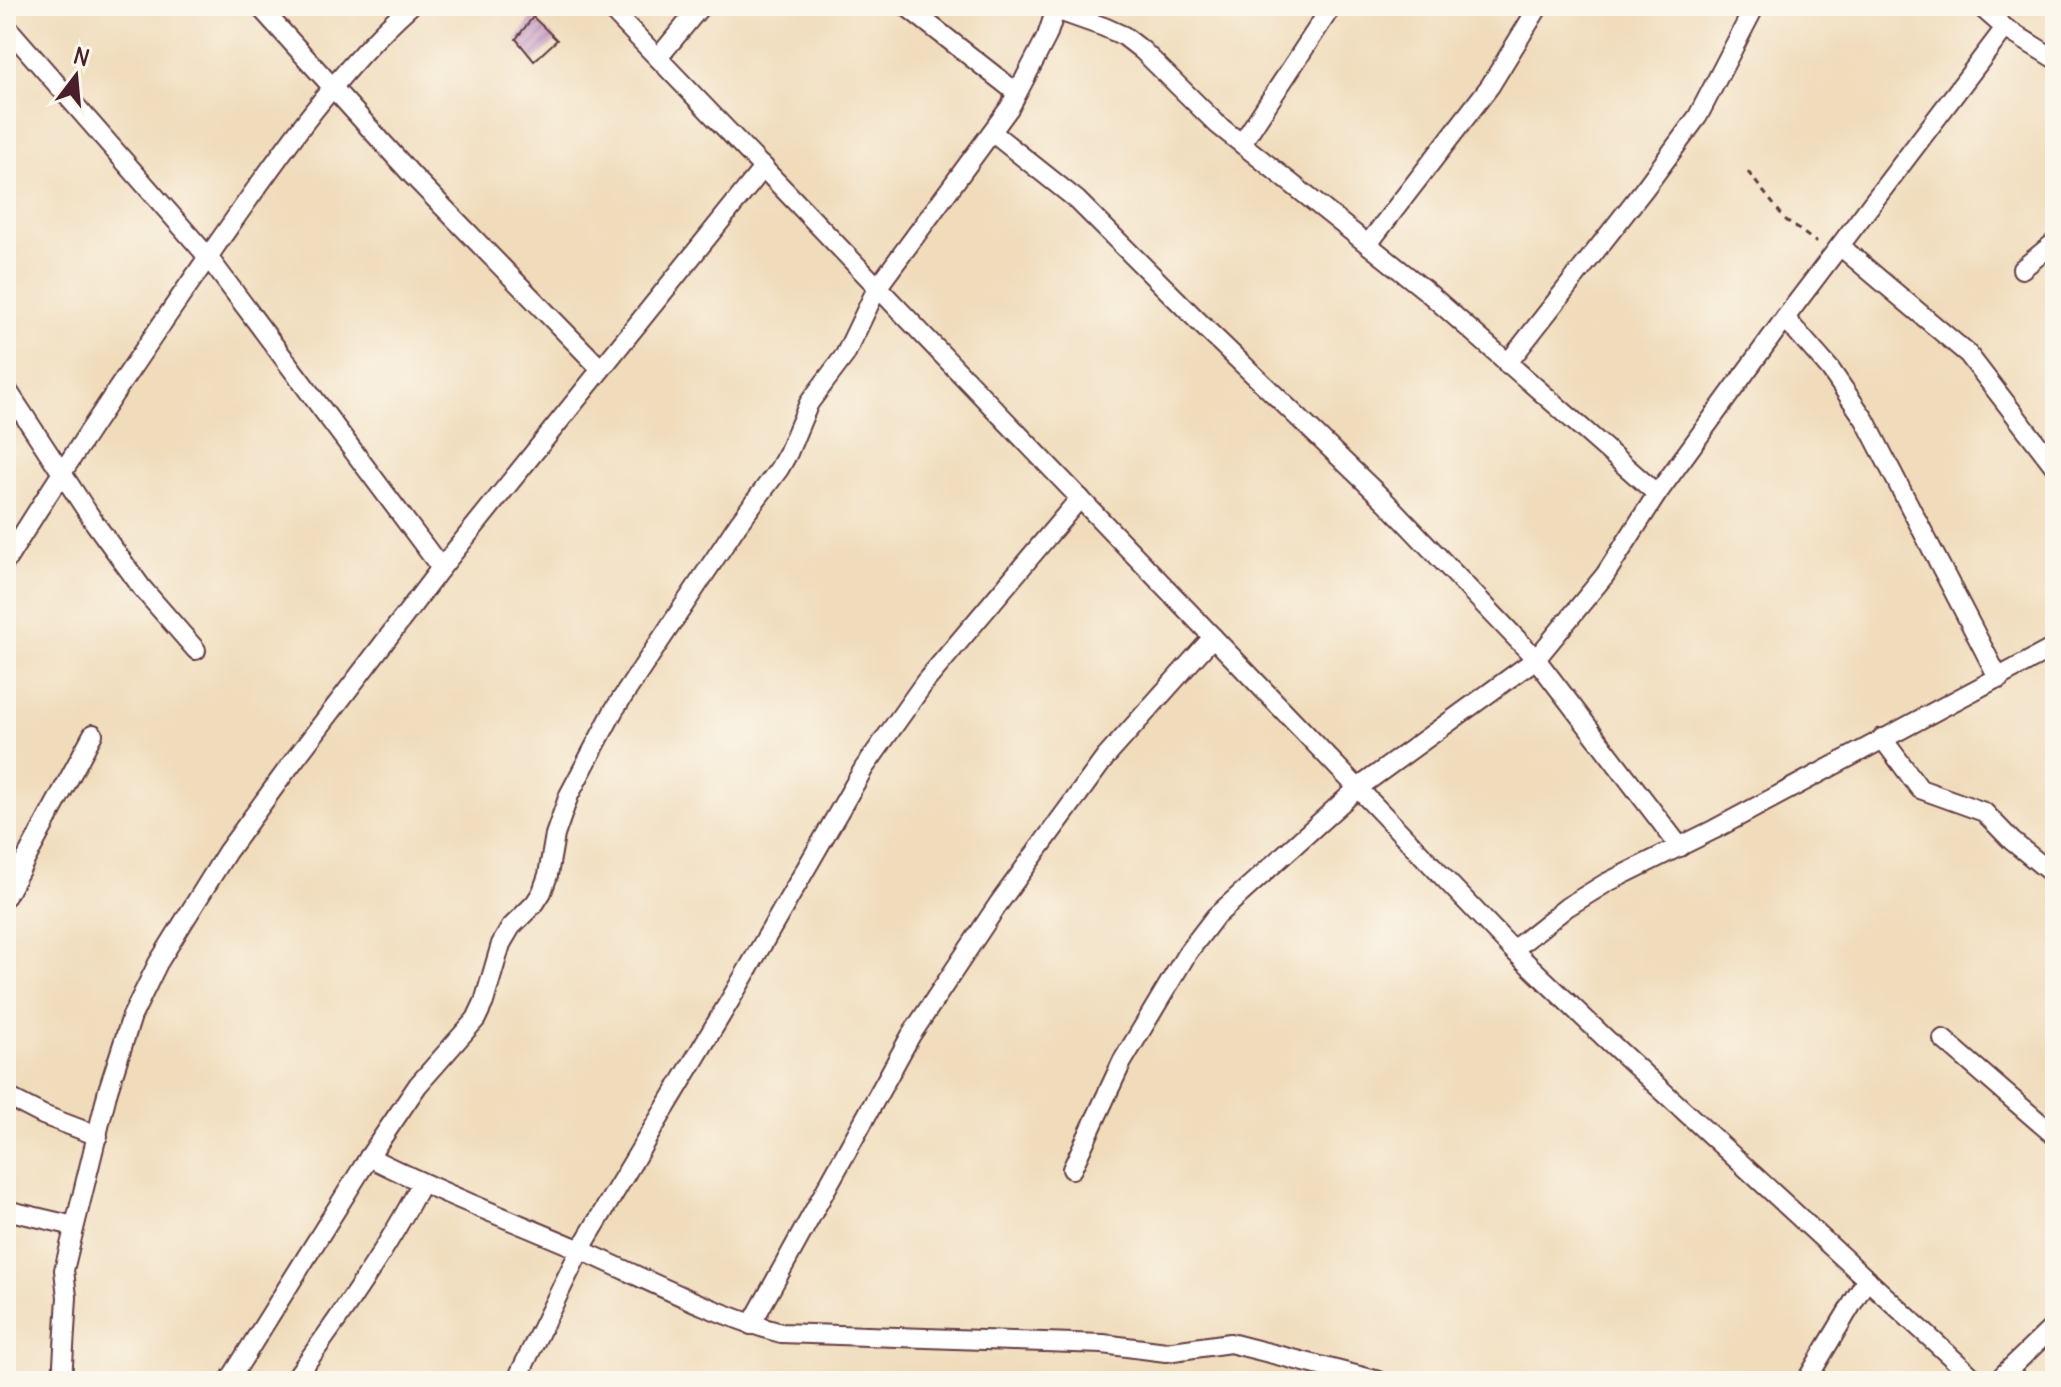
<svg xmlns="http://www.w3.org/2000/svg" width="2061" height="1387" font-family="Delius,sans-serif">
  <defs>
    <pattern id="building-hatch" width="6" height="6" patternUnits="userSpaceOnUse" patternTransform="scale(2)"><rect width="6" height="6" fill="#c69ac2"/><path d="M-1 1l2-2M0 6l6-6M5 7l2-2" fill="none" stroke="#a37d9e"/></pattern>
  </defs>
  <rect width="100%" height="100%" fill="#fbf7ec"/>
  <filter id="ink" filterUnits="userSpaceOnUse"><feTurbulence type="fractalNoise" baseFrequency=".0125" numOctaves="2"/><feDisplacementMap in="SourceGraphic" scale="16" xChannelSelector="R" yChannelSelector="G"/><feConvolveMatrix kernelMatrix="1 2 1 2 8 2 1 2 1" color-interpolation-filters="sRGB"/></filter>
  <filter id="wash" filterUnits="userSpaceOnUse"><feTurbulence type="fractalNoise" baseFrequency=".006" numOctaves="4" result="noise"/><feDisplacementMap in="SourceGraphic" scale="32" xChannelSelector="R" yChannelSelector="G"/><feGaussianBlur stdDeviation="1.8" result="paint"/><feColorMatrix in="noise" values="0 0 0 0 0 0 0 0 0 0 0 0 0 0 0 0 0 1.4 0 .05"/><feComposite in="paint" operator="in"/></filter>
  <g filter="url(#wash)">
    <rect width="100%" height="100%" fill="#f0dcbb"/>
    <g id="blocks">
      <!-- building -->
      <path fill="url(#building-hatch)" d="M 533,17 L 557,40 L 534,61 L 516,39 Z"/>
    </g>
  </g>
  <g filter="url(#ink)">
    <use href="#blocks" fill-opacity="0" stroke="#633b41" stroke-width="2"/>
    <g fill="none" stroke-linecap="round" stroke-linejoin="round">
      <defs>
        <g id="street">
          <path d="M 259,6 L 412,175 L 601,369"/>
          <path d="M 608,6 L 1513,950 L 1604,1037 L 1977,1381"/>
          <path d="M 906,6 L 1017,93"/>
          <path d="M 1980,6 L 2005,28 L 2055,59"/>
          <path d="M 1056,10 L 1104,27 L 1124,36 L 1142,50 L 1218,125 L 1425,290 L 1657,494"/>
          <path d="M 6,26 L 208,257 L 441,568"/>
          <path d="M 658,58 L 701,6"/>
          <path d="M 993,133 L 1077,200 L 1205,328 L 1386,502 L 1536,659 L 1680,847"/>
          <path d="M 1242,143 L 1332,6"/>
          <path d="M 1368,244 L 1490,86 L 1539,6"/>
          <path d="M 1840,246 L 1968,354 L 2055,467"/>
          <path d="M 2022,269 L 2055,242"/>
          <path d="M 1785,318 L 1830,369 L 1865,420 L 1999,679"/>
          <path d="M 1507,364 L 1645,188 L 1698,116 L 1755,6"/>
          <path d="M 6,388 L 94,522 L 142,588 L 196,650"/>
          <path d="M 6,561 C 72,454 143,350 215,247 C 274,163 334,74 410,6"/>
          <path d="M 1882,738 L 1920,789 L 1984,812 L 2012,841 L 2055,876"/>
          <path d="M 6,896 L 93,734"/>
          <path d="M 1513,950 L 1567,907 L 1606,883 L 1715,829 L 2055,647"/>
          <path d="M 1943,1039 L 2055,1136"/>
          <path d="M 6,1096 L 43,1115 L 98,1136"/>
          <path d="M 369,1157 C 438,1192 511,1220 583,1251 C 648,1280 712,1314 781,1333 L 1103,1344 L 1166,1352 L 1230,1343 L 1379,1381"/>
          <path d="M 1072,1169 L 1122,1062 L 1188,952 L 1215,917 L 1358,788 L 1536,659 L 1605,575 L 1657,494 L 1785,318 L 2005,28"/>
          <path d="M 6,1210 L 74,1226"/>
          <path d="M 751,1325 L 911,1035 L 999,903 L 1105,758 L 1213,637"/>
          <path d="M 62,1381 L 67,1297 L 64,1270 L 108,1090 L 132,1016 L 158,963 L 227,852 L 286,771 L 441,568 L 764,167"/>
          <path d="M 229,1381 L 369,1157 L 418,1085 L 476,1019 L 484,1002 L 501,944 L 511,927 L 535,903 L 542,892 L 548,875 L 555,835 L 569,795 L 614,710 L 738,524 L 779,469 L 788,453 L 809,403 L 845,355 L 877,288 L 1010,107 L 1047,36 L 1057,6"/>
          <path d="M 293,1381 C 339,1319 385,1253 421,1184"/>
          <path d="M 516,1381 L 580,1250 L 729,1002 L 864,768 L 925,682 L 1080,498"/>
          <path d="M 1806,1381 L 1867,1279"/>
          <path d="M 1997,1381 L 2055,1325"/>
        </g>
      </defs>
      <!-- street casing -->
      <use href="#street" stroke="#633b41" stroke-width="22"/>
      <!-- path -->
      <path stroke="#633b41" stroke-width="3" stroke-dasharray="6 6" stroke-linecap="butt" d="M 1748,172 L 1786,220 L 1817,243"/>
      <!-- street -->
      <use href="#street" stroke="#fff" stroke-width="18"/>
    </g>
  </g>
  <!-- margin -->
  <rect width="2061" height="1387" fill="none" stroke="#fbf7ec" stroke-width="32"/>
  <!-- north arrow -->
  <g transform="translate(76 76) rotate(16)" stroke="#fbf7ec" stroke-width="6" paint-order="stroke">
  <path d="M0-6L14 30L0 20L-14 30Z" fill="#4a1f2b"/>
  <text y="-12" font-size="22" font-weight="bold" text-anchor="middle" fill="#4a1f2b">N</text>
  </g>
</svg>
